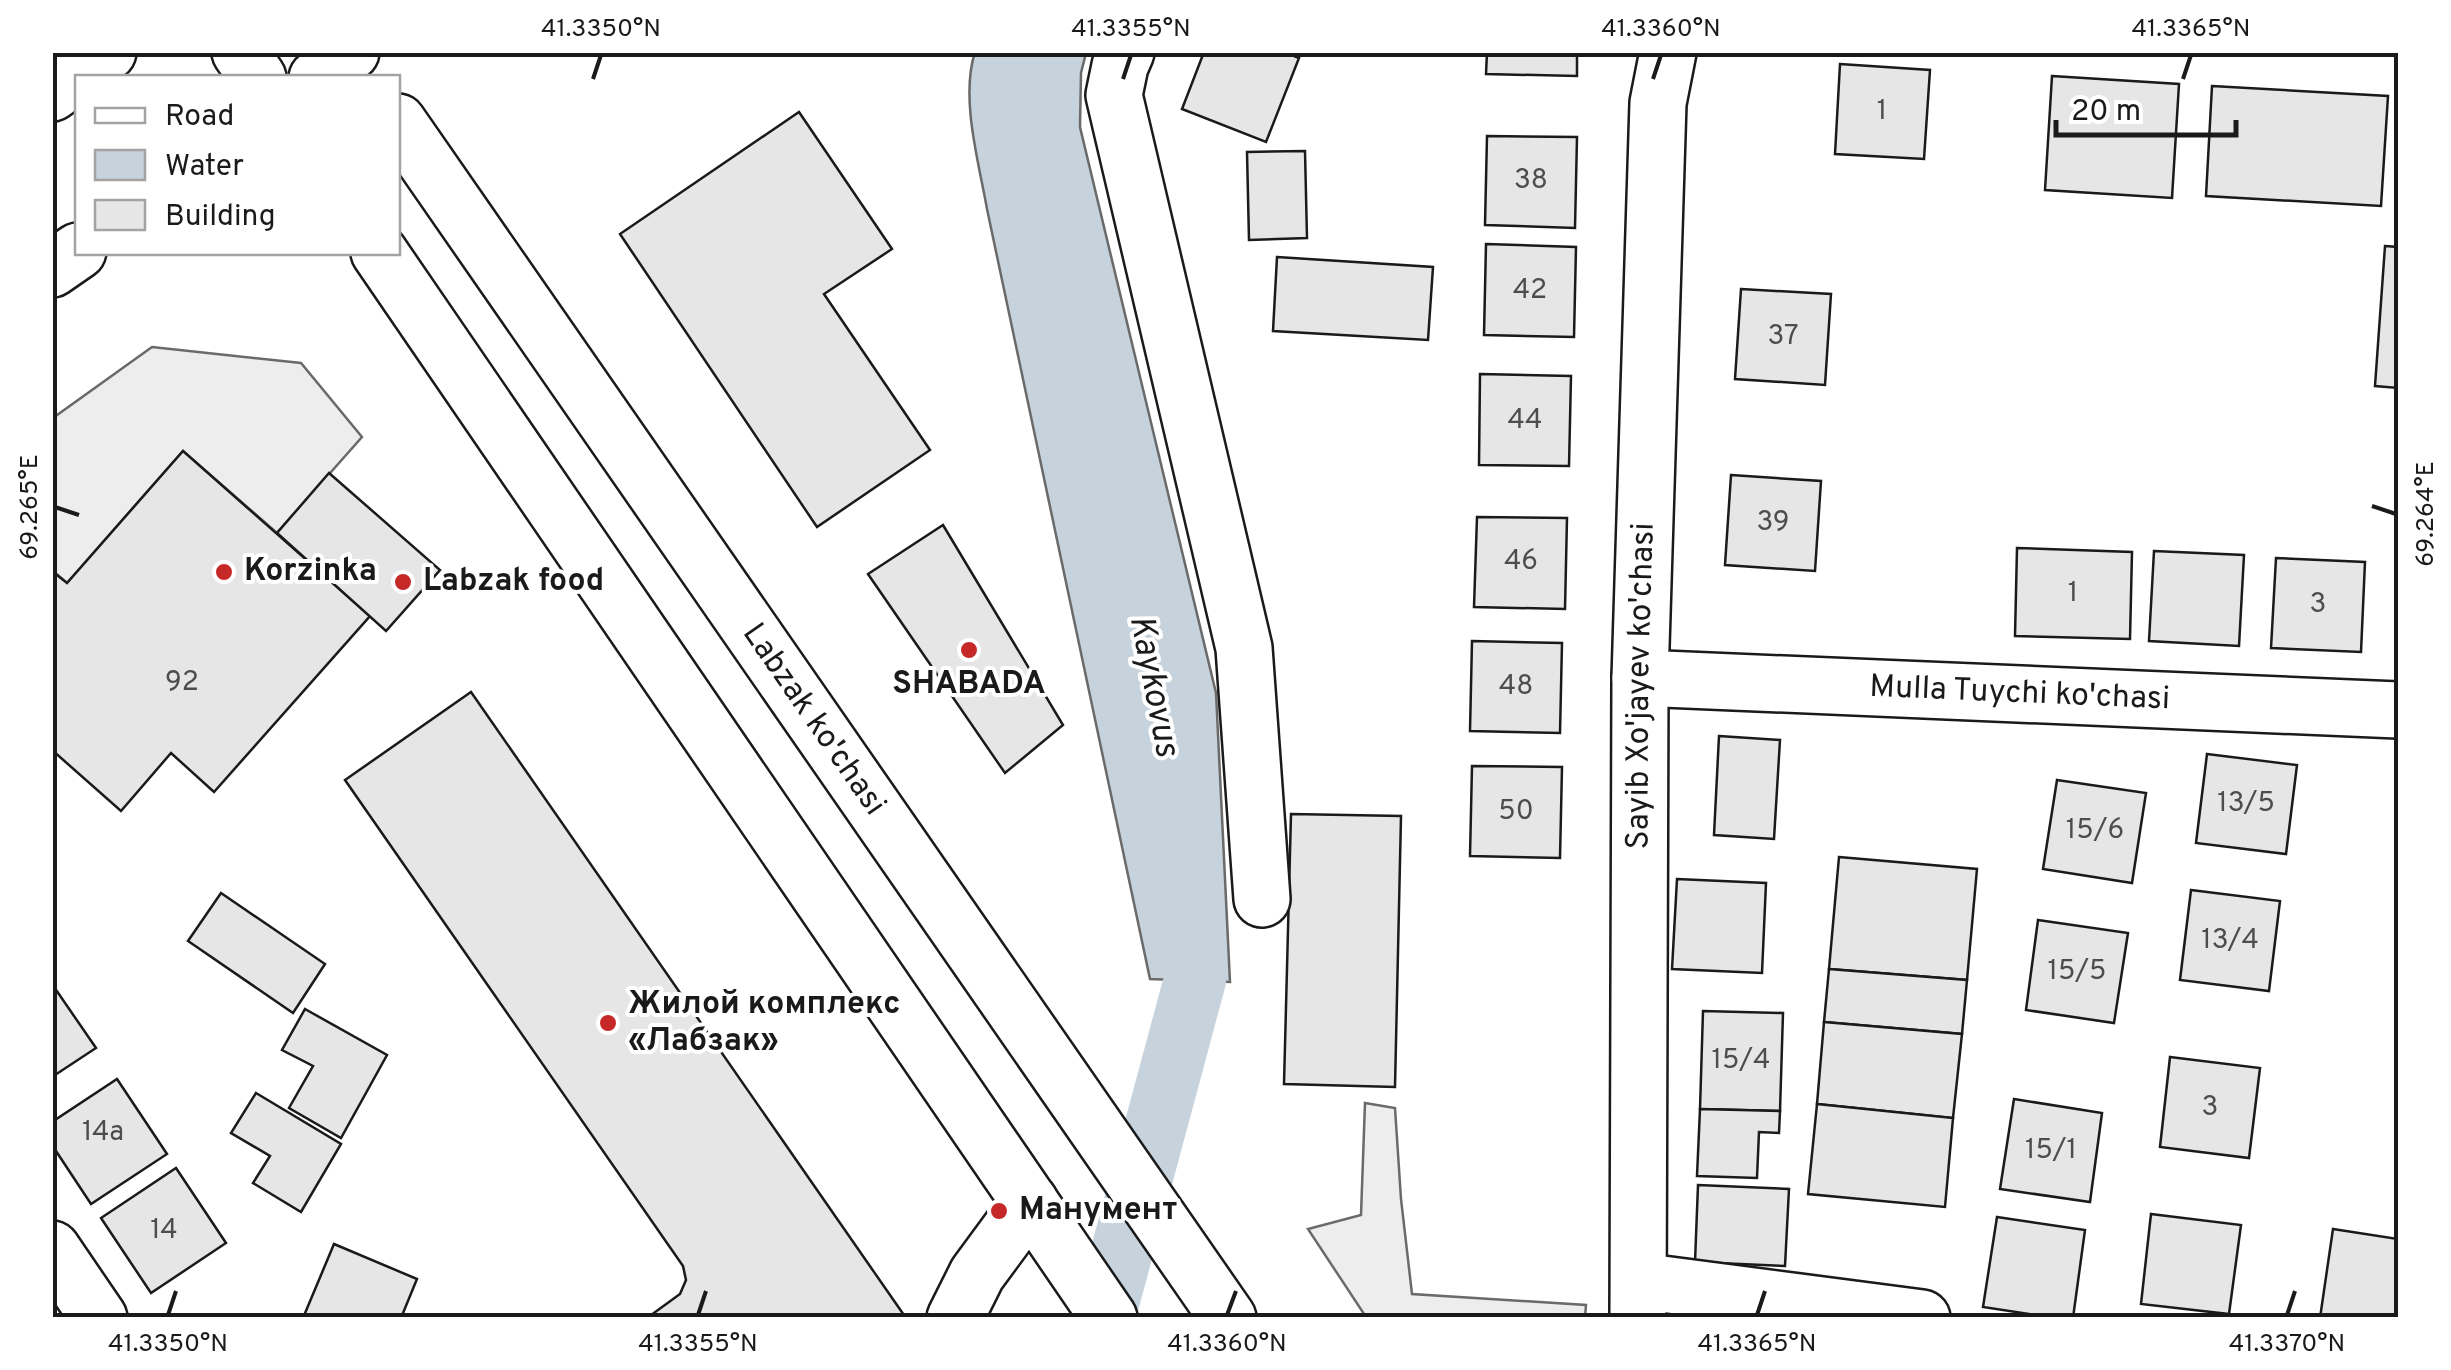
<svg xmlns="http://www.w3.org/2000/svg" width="2451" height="1370" font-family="Overpass,sans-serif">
  <rect width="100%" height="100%" fill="#fff"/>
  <!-- parking -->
  <g fill="#ededed" stroke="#6a6a6a" stroke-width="2.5">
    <path d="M 152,347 L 301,363 L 362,437 L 277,533 L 183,451 L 67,583 L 53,571 L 53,418 Z"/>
    <path d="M 1365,1103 L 1395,1108 L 1401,1199 L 1412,1294 L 1586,1305 L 1585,1317 L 1366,1317 L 1308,1229 L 1361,1215 Z"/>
  </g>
  <!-- water -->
  <path fill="#c6d2dc" stroke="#6a6a6a" stroke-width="2.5" d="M 975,52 L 1086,53 L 1081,73 L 1080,127 L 1216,693 L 1230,982 L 1150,979 L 987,209 C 979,163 960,98 975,52 Z"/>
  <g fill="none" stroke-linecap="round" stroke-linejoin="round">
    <!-- canal -->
    <path stroke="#c6d2dc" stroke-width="62" d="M 1104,1318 L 1195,980 L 1196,954 L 1188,898"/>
  </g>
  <!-- building -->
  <g fill="#e6e6e6" stroke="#1a1a1a" stroke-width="2.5">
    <path d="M 1204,52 L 1284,52 L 1299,58 L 1266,142 L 1182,109 Z"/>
    <path d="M 1487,52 L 1577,52 L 1577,76 L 1486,74 Z"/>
    <path d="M 1840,64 L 1930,70 L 1924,159 L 1835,154 Z"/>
    <path d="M 2052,76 L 2179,84 L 2172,198 L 2045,190 Z"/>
    <path d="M 2212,86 L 2388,96 L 2381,206 L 2206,196 Z"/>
    <path d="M 799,112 L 892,249 L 824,294 L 930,450 L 817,527 L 620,234 Z"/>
    <path d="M 1487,136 L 1577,137 L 1575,228 L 1485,225 Z"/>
    <path d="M 1305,151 L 1307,238 L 1249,240 L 1247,152 Z"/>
    <path d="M 1486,244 L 1576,247 L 1574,337 L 1484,335 Z"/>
    <path d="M 2385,246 L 2398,247 L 2398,388 L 2375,386 Z"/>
    <path d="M 1277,257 L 1433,267 L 1428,340 L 1273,331 Z"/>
    <path d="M 1741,289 L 1831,294 L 1825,385 L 1735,379 Z"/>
    <path d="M 1480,374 L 1571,376 L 1569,466 L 1479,465 Z"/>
    <path d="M 183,451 L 370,616 L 214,792 L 171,753 L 121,811 L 52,750 L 52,571 L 67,583 Z"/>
    <path d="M 329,473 L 440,570 L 386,631 L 277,533 Z"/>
    <path d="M 1731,475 L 1821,481 L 1815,571 L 1725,565 Z"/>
    <path d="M 1477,517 L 1567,518 L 1565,609 L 1474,607 Z"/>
    <path d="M 943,525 L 1063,725 L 1005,773 L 868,574 Z"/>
    <path d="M 2017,548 L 2132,552 L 2130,639 L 2015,636 Z"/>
    <path d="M 2154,551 L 2244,555 L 2239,646 L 2149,641 Z"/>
    <path d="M 2276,558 L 2365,562 L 2361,652 L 2271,648 Z"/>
    <path d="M 1472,641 L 1562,643 L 1560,733 L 1470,731 Z"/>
    <path d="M 471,692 L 906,1318 L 647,1318 L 680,1294 L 686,1280 L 683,1266 L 345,780 Z"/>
    <path d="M 1719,736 L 1780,740 L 1774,839 L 1714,835 Z"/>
    <path d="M 2207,754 L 2297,765 L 2286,854 L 2196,843 Z"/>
    <path d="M 1472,766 L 1562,767 L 1560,858 L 1470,856 Z"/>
    <path d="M 2057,780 L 2146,793 L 2132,883 L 2043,869 Z"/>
    <path d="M 1291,814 L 1401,816 L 1395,1087 L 1284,1084 Z"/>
    <path d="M 1839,857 L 1977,869 L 1967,980 L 1829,969 Z"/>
    <path d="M 1677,879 L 1766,883 L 1762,973 L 1672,969 Z"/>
    <path d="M 2191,890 L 2280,901 L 2269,991 L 2180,980 Z"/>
    <path d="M 221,893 L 325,964 L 293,1013 L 188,941 Z"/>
    <path d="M 2038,920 L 2128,933 L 2114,1023 L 2026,1010 Z"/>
    <path d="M 1829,969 L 1967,980 L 1962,1034 L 1824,1022 Z"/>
    <path d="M 52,984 L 96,1048 L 52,1077 Z"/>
    <path d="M 305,1009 L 387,1055 L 341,1138 L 289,1108 L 313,1066 L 282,1050 Z"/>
    <path d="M 1703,1011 L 1783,1013 L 1780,1111 L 1700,1109 Z"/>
    <path d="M 1824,1022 L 1962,1034 L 1953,1118 L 1817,1104 Z"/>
    <path d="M 2170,1057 L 2260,1068 L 2249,1158 L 2160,1147 Z"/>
    <path d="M 117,1079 L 167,1154 L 91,1204 L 52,1145 L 52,1122 Z"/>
    <path d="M 256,1093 L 341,1144 L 301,1212 L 253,1183 L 270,1156 L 231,1133 Z"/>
    <path d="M 2014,1099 L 2102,1113 L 2090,1202 L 2000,1189 Z"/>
    <path d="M 1817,1104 L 1953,1118 L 1945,1207 L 1808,1194 Z"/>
    <path d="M 1700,1109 L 1780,1111 L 1779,1133 L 1759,1132 L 1757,1178 L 1697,1176 Z"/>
    <path d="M 176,1168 L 226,1243 L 151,1293 L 101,1218 Z"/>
    <path d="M 1698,1185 L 1789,1189 L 1785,1266 L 1695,1262 Z"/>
    <path d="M 2151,1214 L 2241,1225 L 2229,1314 L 2141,1304 Z"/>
    <path d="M 1997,1217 L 2085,1230 L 2073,1318 L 2056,1318 L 1983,1307 Z"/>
    <path d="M 2333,1229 L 2398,1239 L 2398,1318 L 2320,1318 Z"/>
    <path d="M 334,1244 L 417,1279 L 401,1318 L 303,1318 Z"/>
  </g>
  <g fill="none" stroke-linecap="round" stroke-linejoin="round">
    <defs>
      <g id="street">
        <path d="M 1126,52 L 1120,66 L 1114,95 L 1244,648 L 1262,899"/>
        <path id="s1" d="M 1640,678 L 2398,710"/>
        <path d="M 52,1249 L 99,1318"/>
        <path d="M 1639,1281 L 1922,1318"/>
        <path d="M 955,1318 L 977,1274 L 1030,1202"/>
        <path id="s2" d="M 1638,1318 L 1640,678 L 1658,103 L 1668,52"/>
      </g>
      <g id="secondary">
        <path d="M 240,52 L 258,78"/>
        <path id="s3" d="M 398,122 L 1228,1318"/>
        <path d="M 379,252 L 1109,1318"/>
      </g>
      <g id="primary">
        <path d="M 317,78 L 351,52"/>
        <path d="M 52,93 L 108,52"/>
        <path d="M 52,269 L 78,251"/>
      </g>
    </defs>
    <!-- street casing -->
    <use href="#street" stroke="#1a1a1a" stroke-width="60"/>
    <!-- secondary casing -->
    <use href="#secondary" stroke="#1a1a1a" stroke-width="60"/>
    <!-- primary casing -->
    <use href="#primary" stroke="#1a1a1a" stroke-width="60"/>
    <!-- street -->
    <use href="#street" stroke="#fff" stroke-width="55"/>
    <!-- secondary -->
    <use href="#secondary" stroke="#fff" stroke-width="55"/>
    <!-- primary -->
    <use href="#primary" stroke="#fff" stroke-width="55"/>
  </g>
  <!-- ticks -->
  <path fill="none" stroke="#1a1a1a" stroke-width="4" d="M 593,79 L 601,55M 1123,79 L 1131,55M 1653,79 L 1661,55M 2183,79 L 2191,55M 2372,506 L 2396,514M 55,507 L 79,515M 168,1315 L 176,1291M 698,1315 L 706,1291M 1227,1315 L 1236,1291M 1757,1315 L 1765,1291M 2287,1315 L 2295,1291"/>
  <!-- markers -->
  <g fill="#c62828" stroke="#fff" stroke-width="4">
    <circle cx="224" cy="572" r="10"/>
    <circle cx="403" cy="582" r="10"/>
    <circle cx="969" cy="650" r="10"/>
    <circle cx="608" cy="1023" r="10"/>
    <circle cx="999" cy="1211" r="10"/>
  </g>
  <g text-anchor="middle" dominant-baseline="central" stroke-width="8" stroke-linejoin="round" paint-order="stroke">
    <!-- number labels -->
    <g font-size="28" fill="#4d4d4d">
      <text x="1882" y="112">1</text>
      <text x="1531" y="181">38</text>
      <text x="1530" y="291">42</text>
      <text x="1783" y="337">37</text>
      <text x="1525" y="421">44</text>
      <text x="1773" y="523">39</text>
      <text x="1521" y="562">46</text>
      <text x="2073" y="594">1</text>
      <text x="2318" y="605">3</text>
      <text x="182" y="683">92</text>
      <text x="1516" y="687">48</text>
      <text x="2246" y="804">13/5</text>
      <text x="1516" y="812">50</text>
      <text x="2095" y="831">15/6</text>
      <text x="2230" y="941">13/4</text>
      <text x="2077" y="972">15/5</text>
      <text x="1741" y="1061">15/4</text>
      <text x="2210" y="1108">3</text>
      <text x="103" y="1133">14а</text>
      <text x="2051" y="1151">15/1</text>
      <text x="164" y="1231">14</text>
    </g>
    <!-- poi labels -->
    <g font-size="32" font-weight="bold" fill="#1a1a1a" stroke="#fff" text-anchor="start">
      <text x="244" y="572">Korzinka</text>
      <text x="423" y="582">Labzak food</text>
      <text x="969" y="685" text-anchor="middle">SHABADA</text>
      <text x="628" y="1005">Жилой комплекс<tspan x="628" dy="37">«Лабзак»</tspan></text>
      <text x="1019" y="1211">Манумент</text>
    </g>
    <!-- street labels -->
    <g font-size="32" fill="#1a1a1a" stroke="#fff">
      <text stroke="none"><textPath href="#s2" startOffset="632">Sayib Xo'jayev ko'chasi</textPath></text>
      <text stroke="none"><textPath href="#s1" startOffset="380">Mulla Tuychi ko'chasi</textPath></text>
      <text stroke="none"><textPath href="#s3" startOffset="728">Labzak ko'chasi</textPath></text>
    </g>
    <!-- water labels -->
    <g font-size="35" font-style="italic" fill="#1a1a1a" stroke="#fff">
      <text transform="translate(1153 686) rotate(79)">Kaykovus</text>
    </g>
  </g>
  <!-- border -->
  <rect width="2451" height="1370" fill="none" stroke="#ffffff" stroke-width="110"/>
  <!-- legend -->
  <rect x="75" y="75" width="325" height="180" fill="#ffffff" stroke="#a3a3a3" stroke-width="2.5"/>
  <rect x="95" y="108" width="50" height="15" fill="#ffffff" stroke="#a3a3a3" stroke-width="2.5"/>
  <text x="165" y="125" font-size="30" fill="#1a1a1a">Road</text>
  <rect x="95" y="150" width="50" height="30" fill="#c6d2dc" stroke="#a3a3a3" stroke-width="2.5"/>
  <text x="165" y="175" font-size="30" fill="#1a1a1a">Water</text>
  <rect x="95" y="200" width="50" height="30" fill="#e6e6e6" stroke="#a3a3a3" stroke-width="2.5"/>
  <text x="165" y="225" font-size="30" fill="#1a1a1a">Building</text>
  <!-- scale -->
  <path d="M2056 120v15h180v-15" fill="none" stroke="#1a1a1a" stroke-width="5"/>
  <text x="2071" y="120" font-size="30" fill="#1a1a1a" stroke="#ffffff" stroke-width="8" paint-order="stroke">20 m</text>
  <rect x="55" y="55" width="2341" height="1260" fill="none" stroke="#1a1a1a" stroke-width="4"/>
  <g font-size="25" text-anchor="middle" fill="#1a1a1a">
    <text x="601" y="36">41.3350°N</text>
    <text x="1131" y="36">41.3355°N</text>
    <text x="1661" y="36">41.3360°N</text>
    <text x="2191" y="36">41.3365°N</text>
    <text transform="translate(28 507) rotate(-90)" y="9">69.265°E</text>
    <text transform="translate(2424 514) rotate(-90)" y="9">69.264°E</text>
    <text x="168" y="1351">41.3350°N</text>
    <text x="698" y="1351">41.3355°N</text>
    <text x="1227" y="1351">41.3360°N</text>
    <text x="1757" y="1351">41.3365°N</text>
    <text x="2287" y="1351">41.3370°N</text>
  </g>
</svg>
